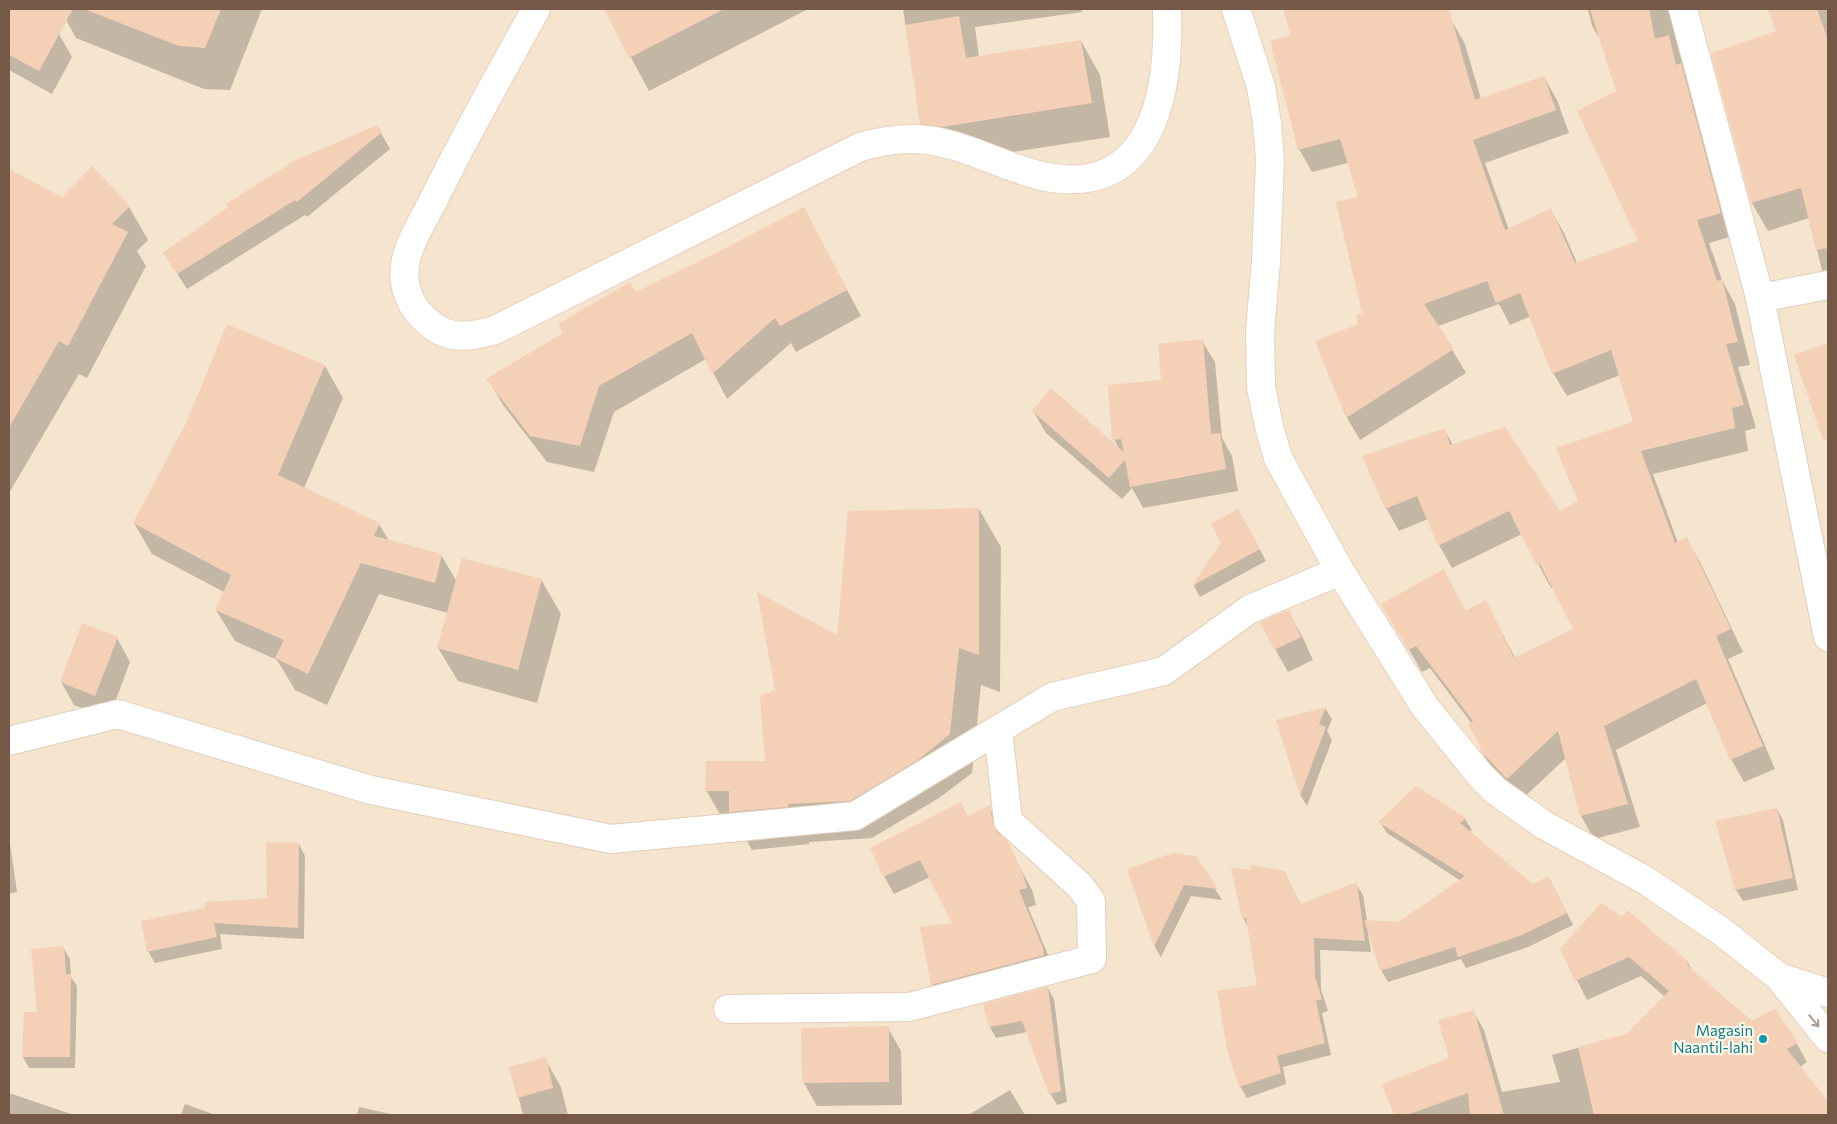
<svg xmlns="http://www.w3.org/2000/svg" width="1837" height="1124" font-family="Commissioner,sans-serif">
  <rect width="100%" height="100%" fill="#fdf2e0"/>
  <!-- residential -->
  <rect fill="#f5e4ce" x="9" y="9" width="1819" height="1106"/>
  <!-- shadow -->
  <g fill="#0003">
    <path d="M 9,9 L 13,9 L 59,34 L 72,57 L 52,94 L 9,70 Z"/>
    <path d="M 60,9 L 262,9 L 230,90 L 204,89 L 76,38 Z"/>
    <path d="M 605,9 L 808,9 L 649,91 Z"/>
    <path d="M 903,9 L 1082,9 L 1082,12 L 975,27 L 979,57 L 1081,41 L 1100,75 L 1110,137 L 962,160 L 940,157 L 921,123 Z"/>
    <path d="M 1285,9 L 1383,9 L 1388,27 L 1452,21 L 1465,44 L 1481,99 L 1544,77 L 1557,100 L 1569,133 L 1485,163 L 1509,230 L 1551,210 L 1564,233 L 1577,263 L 1640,242 L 1617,92 L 1603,44 L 1592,26 L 1588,9 L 1669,9 L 1685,71 L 1694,88 L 1733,236 L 1709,243 L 1722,280 L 1735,304 L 1750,365 L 1738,367 L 1756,428 L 1745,431 L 1748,451 L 1653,474 L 1678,543 L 1686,539 L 1700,562 L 1743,652 L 1728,659 L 1775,769 L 1744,782 L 1731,759 L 1707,703 L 1616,750 L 1640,827 L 1594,839 L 1581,816 L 1566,758 L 1520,801 L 1494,773 L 1481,750 L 1483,748 L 1472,724 L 1430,668 L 1422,672 L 1383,604 L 1443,571 L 1466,612 L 1486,602 L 1515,658 L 1575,629 L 1553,587 L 1551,588 L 1522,534 L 1452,568 L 1439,545 L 1428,519 L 1399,531 L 1386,508 L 1444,429 L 1453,445 L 1559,513 L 1580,502 L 1634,423 L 1620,375 L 1567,396 L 1553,373 L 1531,316 L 1510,325 L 1499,304 L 1438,326 L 1466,373 L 1360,440 L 1347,418 L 1317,342 L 1360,324 L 1363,314 L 1360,198 L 1348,163 L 1312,172 L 1299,149 L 1292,36 Z"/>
    <path d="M 1790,9 L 1828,9 L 1828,282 L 1822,270 L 1809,218 L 1768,231 L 1752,203 L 1712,54 L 1778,32 L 1772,15 Z"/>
    <path d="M 377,126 L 390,149 L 307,217 L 305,215 L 187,289 L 164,253 Z"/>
    <path d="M 9,171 L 62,199 L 129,207 L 148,240 L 137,251 L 146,266 L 87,378 L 79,374 L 9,493 Z"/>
    <path d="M 804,209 L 861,316 L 796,352 L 791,343 L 727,399 L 706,359 L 614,412 L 594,472 L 547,462 L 503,405 L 488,379 L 636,294 L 727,249 Z"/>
    <path d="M 228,326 L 325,366 L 343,398 L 304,488 L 379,524 L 389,541 L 441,555 L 457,582 L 542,581 L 561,614 L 537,703 L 458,681 L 438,648 L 448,613 L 379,594 L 327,705 L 295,690 L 277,660 L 235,641 L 216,610 L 224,592 L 152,554 L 134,523 L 187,423 Z"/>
    <path d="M 1202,341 L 1215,362 L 1222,438 L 1232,456 L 1238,491 L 1143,508 L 1132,488 L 1122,499 L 1046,433 L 1033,411 L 1120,450 L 1114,439 L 1163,381 Z"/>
    <path d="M 1828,344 L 1828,421 L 1826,422 L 1795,355 Z"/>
    <path d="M 979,509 L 1001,547 L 1000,692 L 981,685 L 972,773 L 939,798 L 872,838 L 809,842 L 809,844 L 752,850 L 740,829 L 728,828 L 706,790 L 767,762 L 776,691 Z"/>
    <path d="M 1245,522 L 1266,561 L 1200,597 L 1194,586 L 1223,543 Z"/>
    <path d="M 1288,611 L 1301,634 L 1313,660 L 1288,672 L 1275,649 Z"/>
    <path d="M 117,638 L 130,662 L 109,718 L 74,705 L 61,682 Z"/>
    <path d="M 1325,708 L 1332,719 L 1327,731 L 1332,740 L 1307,806 L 1301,796 L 1278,721 Z"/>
    <path d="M 1416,787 L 1465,819 L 1472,830 L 1469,832 L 1533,886 L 1555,889 L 1573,925 L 1528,947 L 1466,968 L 1461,959 L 1388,982 L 1381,970 L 1370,934 L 1368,934 L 1371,952 L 1320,950 L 1321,989 L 1328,1011 L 1322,1013 L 1331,1055 L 1283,1067 L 1286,1084 L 1247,1098 L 1240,1086 L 1259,986 L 1249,928 L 1243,918 L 1251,872 L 1284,872 L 1301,905 L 1356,884 L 1363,895 L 1367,921 L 1399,924 L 1461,881 L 1387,833 L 1380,822 Z"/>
    <path d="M 989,807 L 999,824 L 1001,838 L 1007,843 L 1032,890 L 1036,905 L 1028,907 L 1053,967 L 942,1002 L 932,985 L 954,924 L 930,877 L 894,894 L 884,876 L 968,817 Z"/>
    <path d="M 1777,809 L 1783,820 L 1798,890 L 1743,901 L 1736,890 L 1716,822 Z"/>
    <path d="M 9,836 L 17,892 L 9,894 Z"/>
    <path d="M 299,844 L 305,856 L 304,939 L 220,934 L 222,949 L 155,963 L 148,951 L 269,899 Z"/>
    <path d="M 1195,857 L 1222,900 L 1191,896 L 1161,957 L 1155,947 L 1128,870 Z"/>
    <path d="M 63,947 L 70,959 L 71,977 L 77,986 L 75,1068 L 29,1068 L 23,1057 Z"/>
    <path d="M 1561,949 L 1688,963 L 1693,972 L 1752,1023 L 1797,1044 L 1807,1062 L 1800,1067 L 1828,1103 L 1828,1115 L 1770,1115 L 1714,1043 L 1731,1115 L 1396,1115 L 1384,1084 L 1451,1059 L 1473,1011 L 1484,1030 L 1502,1092 L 1560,1082 L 1552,1055 L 1626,1035 L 1665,997 L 1641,976 L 1587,1000 Z"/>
    <path d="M 1048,988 L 1054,999 L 1067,1102 L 1057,1105 L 1050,1093 L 1027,1032 L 996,1038 L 990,1027 L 984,1005 Z"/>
    <path d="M 888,1028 L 901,1051 L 902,1105 L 817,1106 L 804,1083 Z"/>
    <path d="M 545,1059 L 561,1087 L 568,1115 L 523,1115 L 511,1067 Z"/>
    <path d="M 1010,1090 L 1025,1115 L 968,1115 Z"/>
    <path d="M 9,1093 L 71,1114 L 72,1115 L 9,1115 Z"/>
    <path d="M 185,1104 L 216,1115 L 181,1115 Z"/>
    <path d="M 359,1107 L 395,1115 L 357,1115 Z"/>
  </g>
  <!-- building -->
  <g fill="#f4d0b7">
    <path d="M 9,9 L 73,9 L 39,71 L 9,55 Z"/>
    <path d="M 89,9 L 221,9 L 205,48 L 179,46 L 89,11 Z"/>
    <path d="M 604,9 L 724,9 L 629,58 Z"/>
    <path d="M 1283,9 L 1449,9 L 1475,100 L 1544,76 L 1556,110 L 1473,140 L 1505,230 L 1551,208 L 1575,263 L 1638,241 L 1577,111 L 1616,91 L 1590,9 L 1649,9 L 1655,39 L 1669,35 L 1676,65 L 1681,63 L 1721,213 L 1697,220 L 1717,281 L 1722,279 L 1738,342 L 1726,344 L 1744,405 L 1732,408 L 1735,428 L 1641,451 L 1675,543 L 1687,537 L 1731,629 L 1716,636 L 1763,746 L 1730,760 L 1696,679 L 1604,726 L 1628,804 L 1580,816 L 1558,731 L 1507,779 L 1480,750 L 1481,748 L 1468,724 L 1473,721 L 1416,646 L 1408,650 L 1381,604 L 1444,569 L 1465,611 L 1486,600 L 1514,658 L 1573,629 L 1540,564 L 1537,566 L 1509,511 L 1438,546 L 1417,496 L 1385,509 L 1362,456 L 1445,428 L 1450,445 L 1505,427 L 1560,511 L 1578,501 L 1556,448 L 1633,422 L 1611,350 L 1552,374 L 1520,293 L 1496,303 L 1487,281 L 1424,304 L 1454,349 L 1346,418 L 1315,341 L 1358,324 L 1356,316 L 1362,313 L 1336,202 L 1358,197 L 1340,139 L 1298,150 L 1270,41 L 1291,35 Z"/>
    <path d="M 1768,9 L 1817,9 L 1828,40 L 1828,248 L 1816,250 L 1801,188 L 1751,203 L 1711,53 L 1776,31 Z"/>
    <path d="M 959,16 L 966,58 L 1081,40 L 1092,103 L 942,127 L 920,124 L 905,25 Z"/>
    <path d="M 377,125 L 382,132 L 297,202 L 295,200 L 177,274 L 163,253 L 228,207 L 226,204 L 294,161 Z"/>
    <path d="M 92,166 L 130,206 L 112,224 L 128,232 L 68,346 L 59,341 L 9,428 L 9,169 L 62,197 Z"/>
    <path d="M 804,207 L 847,290 L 780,326 L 775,318 L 712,374 L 692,333 L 599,386 L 580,446 L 530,436 L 486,379 L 563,333 L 558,324 L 630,282 L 636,292 L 726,248 Z"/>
    <path d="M 227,324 L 325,365 L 278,475 L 380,523 L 374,536 L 442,554 L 435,583 L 361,563 L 308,674 L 275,658 L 284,640 L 215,610 L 231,575 L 133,523 L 186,423 Z"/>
    <path d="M 1203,339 L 1211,434 L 1220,433 L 1226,469 L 1130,487 L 1125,460 L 1109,478 L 1032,411 L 1051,388 L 1124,452 L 1121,439 L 1112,440 L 1108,385 L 1161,380 L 1158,344 Z"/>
    <path d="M 1828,343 L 1828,439 L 1823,440 L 1794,355 Z"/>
    <path d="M 979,508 L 979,655 L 959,648 L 950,734 L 918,760 L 850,801 L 788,804 L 788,807 L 729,812 L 729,791 L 705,791 L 706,761 L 765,761 L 760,696 L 775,690 L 757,592 L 837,635 L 848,511 Z"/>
    <path d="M 1238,509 L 1260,549 L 1192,586 L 1221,543 L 1211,524 Z"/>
    <path d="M 462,558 L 542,579 L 518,670 L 437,648 Z"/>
    <path d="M 1289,610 L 1301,637 L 1274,650 L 1260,622 Z"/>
    <path d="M 82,623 L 118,637 L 95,696 L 60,682 Z"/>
    <path d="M 1326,707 L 1319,724 L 1326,727 L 1300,796 L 1276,720 Z"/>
    <path d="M 1416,786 L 1466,818 L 1460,823 L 1533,884 L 1549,876 L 1567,913 L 1522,935 L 1458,957 L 1455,947 L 1380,971 L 1364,920 L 1399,922 L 1465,876 L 1378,822 Z"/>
    <path d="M 961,802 L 968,816 L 990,805 L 993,823 L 998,833 L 1008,842 L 1022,871 L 1027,888 L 1019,890 L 1043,948 L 1044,955 L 931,985 L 920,927 L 952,923 L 920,860 L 883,877 L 870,848 Z"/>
    <path d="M 1777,808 L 1793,878 L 1735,890 L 1715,821 Z"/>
    <path d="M 266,842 L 299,843 L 298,928 L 214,923 L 217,937 L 147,952 L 141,921 L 205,908 L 205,902 L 267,898 Z"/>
    <path d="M 1173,853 L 1196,856 L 1218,889 L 1184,885 L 1154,947 L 1127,869 Z"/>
    <path d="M 1251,865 L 1285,871 L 1300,904 L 1357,882 L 1365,941 L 1314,938 L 1315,977 L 1322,999 L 1316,1001 L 1325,1043 L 1277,1056 L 1281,1073 L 1239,1087 L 1227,1049 L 1217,991 L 1257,985 L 1246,918 L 1242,919 L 1231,867 L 1250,870 Z"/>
    <path d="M 1601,903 L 1622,917 L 1627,910 L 1689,962 L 1687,965 L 1752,1021 L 1775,1009 L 1798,1043 L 1787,1049 L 1828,1101 L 1828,1115 L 1594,1115 L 1578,1047 L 1626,1034 L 1669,991 L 1629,957 L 1575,981 L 1560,949 Z"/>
    <path d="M 64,946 L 66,974 L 71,974 L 70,1057 L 22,1057 L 24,1012 L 37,1012 L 31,949 Z"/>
    <path d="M 1048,987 L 1061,1091 L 1049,1094 L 1022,1021 L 989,1027 L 983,1004 Z"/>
    <path d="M 1474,1010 L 1504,1115 L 1470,1115 L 1468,1093 L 1407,1115 L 1394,1115 L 1382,1084 L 1449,1058 L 1438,1020 Z"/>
    <path d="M 889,1026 L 889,1082 L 802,1083 L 801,1028 Z"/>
    <path d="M 546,1057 L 553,1088 L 517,1098 L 509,1067 Z"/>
  </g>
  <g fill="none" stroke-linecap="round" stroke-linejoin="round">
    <defs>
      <g id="street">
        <path d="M 1683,9 L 1760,298 L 1828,637"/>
        <path d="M 1760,298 L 1828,285"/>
        <path d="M 9,741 L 118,714 L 371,790 L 611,839 L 855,816 L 1052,697 L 1164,671 L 1250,609 L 1340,571"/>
        <path d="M 728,1009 L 909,1007 L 1092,959 L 1091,901 L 1079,885 L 1008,821 L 998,730"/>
      </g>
      <g id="secondary">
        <path d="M 536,9 C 501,73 464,137 432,203 C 422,222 408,244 405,265 C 402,288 411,308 428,322 C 449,341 470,337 495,330 L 860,147 C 882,141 904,137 927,140 C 967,145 1003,167 1042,176 C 1153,200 1170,91 1167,9"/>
        <path d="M 1236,9 L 1261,87 L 1267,123 L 1270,160 L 1266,262 L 1260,331 L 1261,387 L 1269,426 L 1278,458 L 1340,571 L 1425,707 L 1480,775 L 1496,791 L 1544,825 L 1645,880 L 1721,931 L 1779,977 L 1828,1038"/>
        <path d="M 1779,977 L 1828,993"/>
      </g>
    </defs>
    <!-- street casing -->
    <use href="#street" stroke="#e1cebc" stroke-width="30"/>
    <!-- secondary casing -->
    <use href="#secondary" stroke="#e9d1bb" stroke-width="30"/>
    <!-- street -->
    <use href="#street" stroke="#fff" stroke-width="28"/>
    <!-- secondary -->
    <use href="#secondary" stroke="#fff" stroke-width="28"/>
  </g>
  <!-- one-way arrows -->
  <defs><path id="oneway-shaft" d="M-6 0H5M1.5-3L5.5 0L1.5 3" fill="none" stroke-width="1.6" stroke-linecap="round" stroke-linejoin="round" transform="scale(1.25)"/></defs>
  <use stroke="#ac9b90" href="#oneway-shaft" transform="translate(1814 1021) rotate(51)"/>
  <!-- markers -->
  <circle fill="#0f9aa8" stroke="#fff6e7" stroke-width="2" cx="1763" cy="1039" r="5"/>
  <g text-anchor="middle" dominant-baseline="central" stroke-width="4.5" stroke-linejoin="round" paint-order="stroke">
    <!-- culture labels -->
    <g font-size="15" fill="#0d838f" stroke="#fff6e7" text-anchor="end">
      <text x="1753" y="1030">Magasin<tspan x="1753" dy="17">Naantil-lahi</tspan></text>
    </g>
  </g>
  <!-- border -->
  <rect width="1837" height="1124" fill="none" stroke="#755846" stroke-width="20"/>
</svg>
